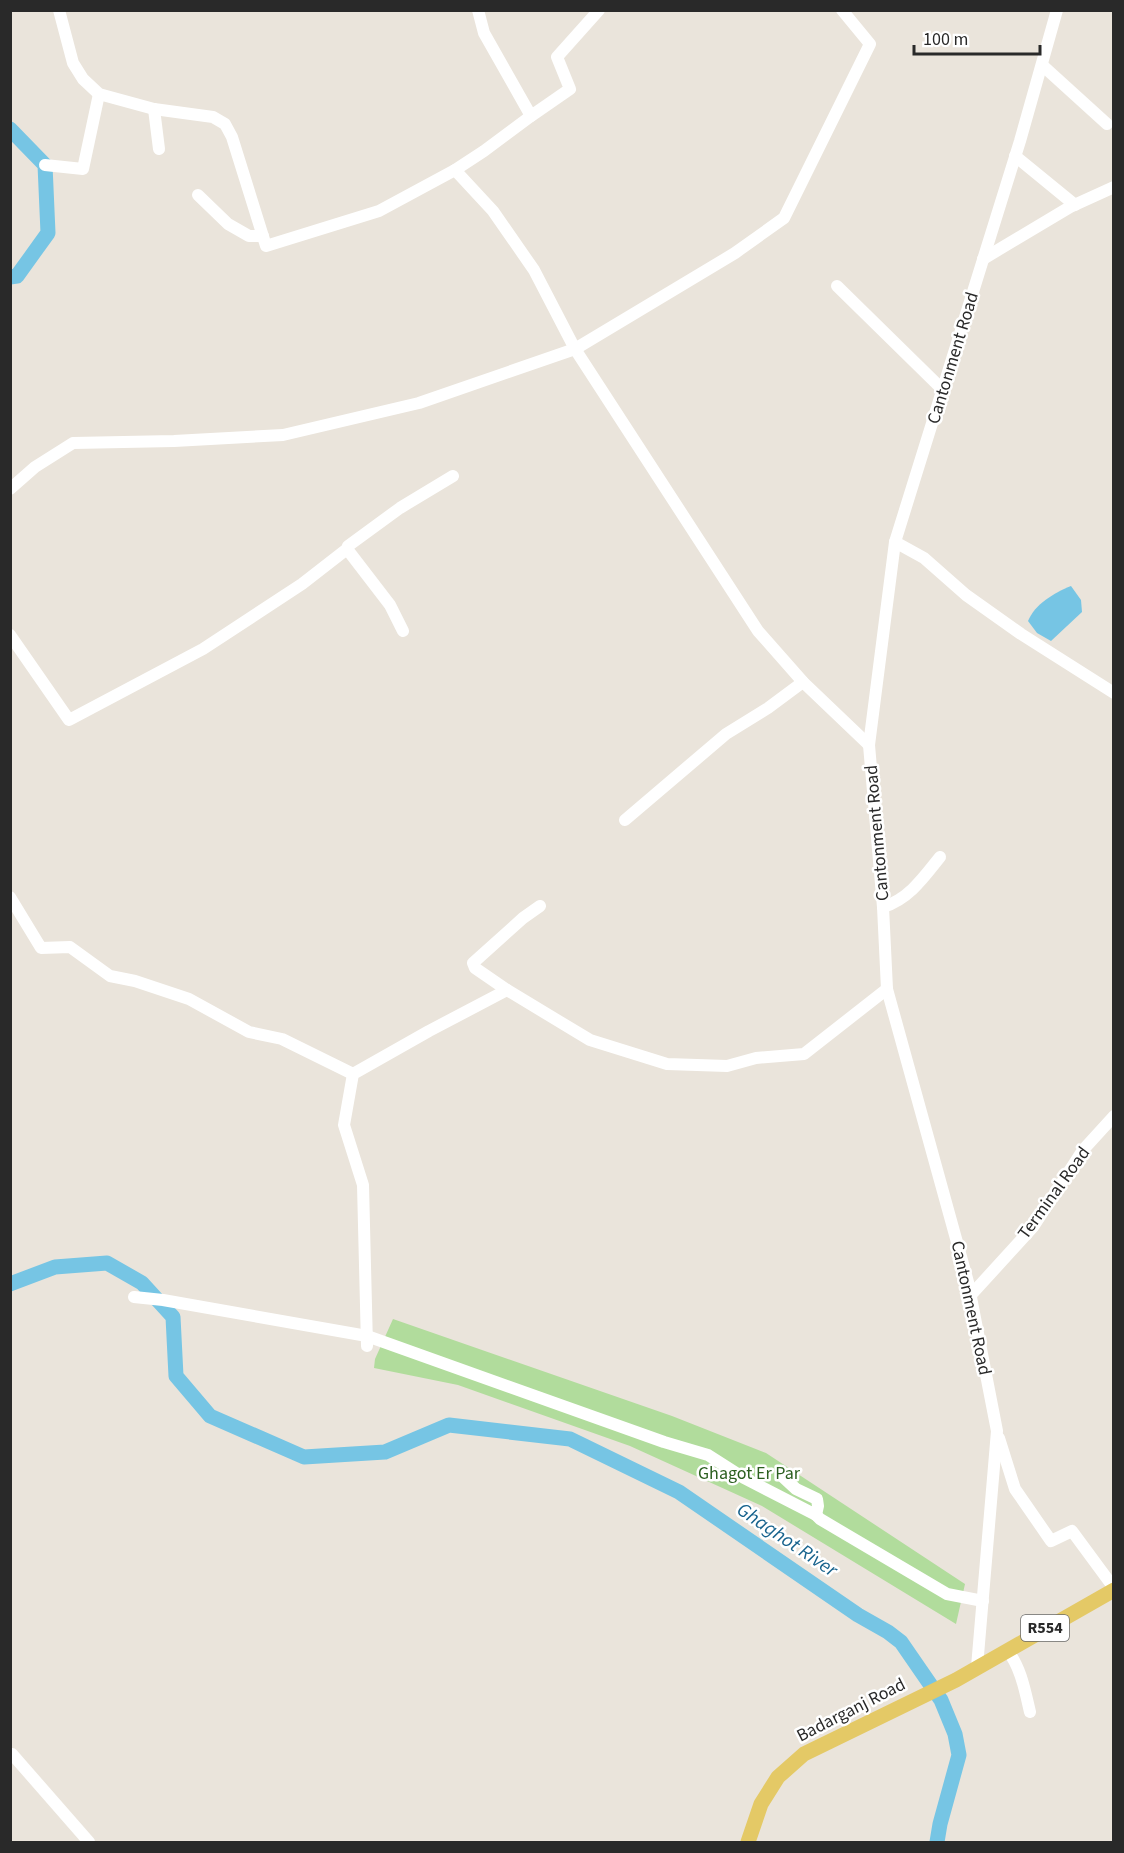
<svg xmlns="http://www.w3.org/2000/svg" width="1124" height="1853" font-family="'Source Sans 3',sans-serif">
  <rect width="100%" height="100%" fill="#eae4db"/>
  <!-- green -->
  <path fill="#b1dc9c" d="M 393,1319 L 672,1416 L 766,1453 L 965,1584 L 956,1624 L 762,1506 L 630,1446 L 458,1385 L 374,1368 L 375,1359 Z"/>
  <!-- water -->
  <path fill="#76c5e4" d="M 1071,586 L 1081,600 L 1082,612 L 1051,641 L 1037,633 L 1028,621 C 1035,604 1054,593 1071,586 Z"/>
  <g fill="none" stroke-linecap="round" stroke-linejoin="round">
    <!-- river -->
    <g stroke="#76c5e4" stroke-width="15">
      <path d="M 10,129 L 45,165 L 48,233 L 17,276 L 10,277"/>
      <path d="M 10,1284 L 55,1267 L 107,1263 L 142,1283 L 173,1317 L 176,1376 L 210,1416 L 304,1457 L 385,1452 L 449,1425 L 570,1439 L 679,1492 L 858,1615 L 888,1632 L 901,1642 L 941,1700 L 955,1734 L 959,1755 L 940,1824 L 937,1842"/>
    </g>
    <!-- minor -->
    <g stroke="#fff" stroke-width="12">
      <path d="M 59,10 L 73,63 L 83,79 L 99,94 L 154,109 L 213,117 L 225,124 L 232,137 L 266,246 L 379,211 L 455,170 L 484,151 L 531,116 L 484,33 L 478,10"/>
      <path d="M 1042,65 L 1107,124"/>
      <path d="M 154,109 L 159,149"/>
      <path d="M 531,116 L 570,89 L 557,57 L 599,10"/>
      <path d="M 1015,156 L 1075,205"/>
      <path d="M 45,165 L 83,169 L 99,94"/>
      <path d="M 455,170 L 493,211 L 534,270 L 575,349 L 758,631 L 803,682 L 869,745"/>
      <path d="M 198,195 L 228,224 L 249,236 L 263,236"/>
      <path d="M 983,259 L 1070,207 L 1114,187"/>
      <path d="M 837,286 L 943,390"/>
      <path d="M 10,489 L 35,467 L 73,443 L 174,441 L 283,435 L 419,403 L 575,349 L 735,253 L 784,218 L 870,44 L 842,10"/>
      <path d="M 895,542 L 924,558 L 966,595 L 1021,634 L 1114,693"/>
      <path d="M 347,549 L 390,605 L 403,631"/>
      <path d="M 10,635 L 69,720 L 203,649 L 302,584 L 347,549 L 348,546 L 400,508 L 453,476"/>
      <path d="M 625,820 L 726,734 L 768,708 L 803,682"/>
      <path d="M 10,897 L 41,948 L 70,947 L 110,976 L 135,981 L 189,999 L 249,1032 L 282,1039 L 353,1074"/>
      <path d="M 883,907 C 909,899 924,877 940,857"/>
      <path d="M 507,990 L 475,968 L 473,963 L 523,918 L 540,906"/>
      <path d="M 970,1296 L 1033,1227 L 1083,1150 L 1114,1116"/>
      <path d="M 134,1297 L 163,1300 L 367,1336 L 664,1442 L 708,1455 L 744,1478 L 816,1515 L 818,1506 L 817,1499 L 796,1489 L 782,1476"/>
      <path d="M 367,1346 L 363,1185 L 344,1125 L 353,1074 L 429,1031 L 507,990 L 590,1040 L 667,1064 L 727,1066 L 756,1058 L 804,1054 L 887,989"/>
      <path d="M 999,1438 L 1015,1489 L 1051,1541 L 1072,1531 L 1114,1588"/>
      <path d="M 816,1515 L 820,1519 L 947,1594 L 983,1601"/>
      <path d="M 1007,1650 C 1021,1667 1025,1691 1030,1712"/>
      <path d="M 977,1667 L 997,1431 L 968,1282 L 887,989 L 883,907 L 869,745 L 895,542 L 1020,141 L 1057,10"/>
      <path d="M 12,1754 L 89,1842"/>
    </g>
    <!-- major -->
    <path stroke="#e4c966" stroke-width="15" d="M 748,1842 L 761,1804 L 778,1777 L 804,1754 L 956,1680 L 1114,1590"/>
  </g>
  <g text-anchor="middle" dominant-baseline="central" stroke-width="5" stroke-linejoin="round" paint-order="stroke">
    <!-- shield labels -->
    <rect fill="#fff" stroke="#696969" stroke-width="1.5" x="1021" y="1615" width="48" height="26" rx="4.5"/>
    <g font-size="16" font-weight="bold" fill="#292929">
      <text x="1045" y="1628">R554</text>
    </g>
    <!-- street labels -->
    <g font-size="18" fill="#292929" stroke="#fff">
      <text transform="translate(953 358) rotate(-73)">Cantonment Road</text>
      <text transform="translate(877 833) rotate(-95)">Cantonment Road</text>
      <text transform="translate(1054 1193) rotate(-54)">Terminal Road</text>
      <text transform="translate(971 1308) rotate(78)">Cantonment Road</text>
      <text transform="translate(851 1710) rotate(-27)">Badarganj Road</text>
    </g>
    <!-- park labels -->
    <g font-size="18" fill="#2b5f1f" stroke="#fff">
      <text x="749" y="1473">Ghagot Er Par</text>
    </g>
    <!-- water labels -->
    <g font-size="20" font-style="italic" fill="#18638d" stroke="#fff">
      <text transform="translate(787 1540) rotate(34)">Ghaghot River</text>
    </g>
  </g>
  <!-- border -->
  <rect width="1124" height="1853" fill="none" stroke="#292929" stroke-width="24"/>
  <!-- scale -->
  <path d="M914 45v9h126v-9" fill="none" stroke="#292929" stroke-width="3"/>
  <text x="923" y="45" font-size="18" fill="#292929" stroke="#ffffff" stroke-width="4.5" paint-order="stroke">100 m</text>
</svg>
